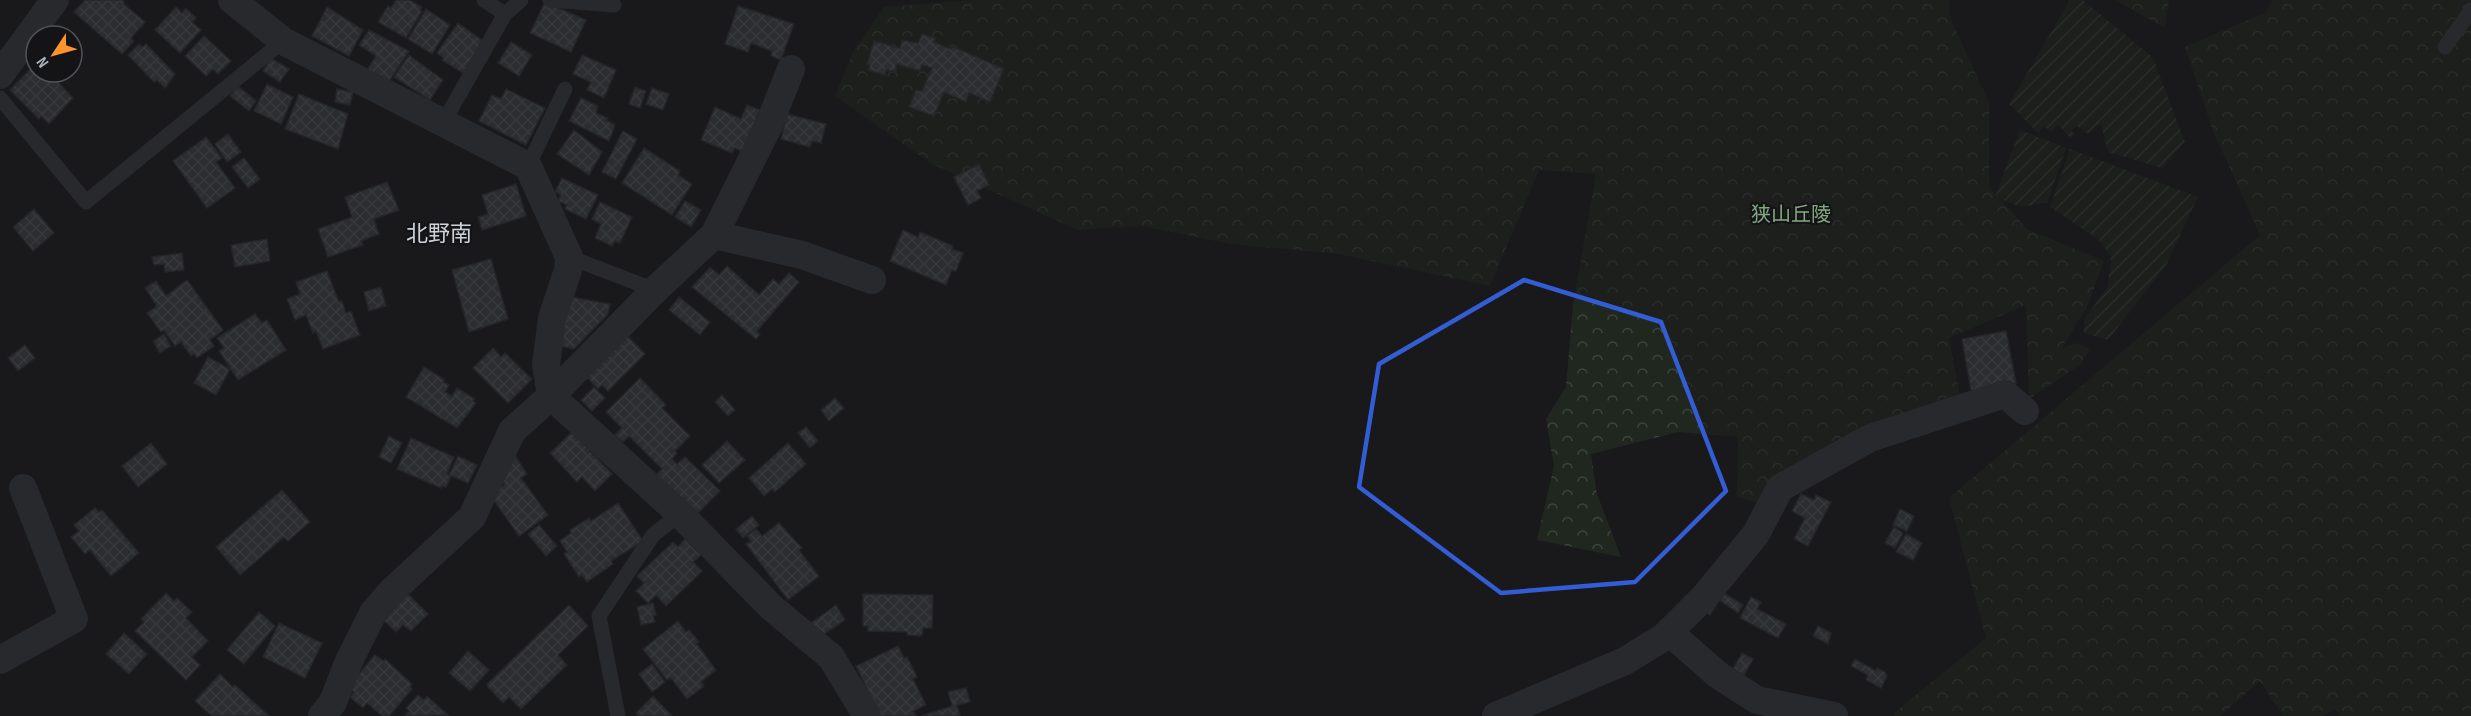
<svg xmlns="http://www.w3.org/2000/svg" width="2471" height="716" font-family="'Sofia Sans Condensed','Noto Sans JP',sans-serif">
  <defs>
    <pattern id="forest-crowns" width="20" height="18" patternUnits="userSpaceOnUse" patternTransform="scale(1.5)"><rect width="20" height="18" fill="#1f271e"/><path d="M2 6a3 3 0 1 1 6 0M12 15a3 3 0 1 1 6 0" fill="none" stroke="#3d443d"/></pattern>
    <pattern id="garden-furrows" width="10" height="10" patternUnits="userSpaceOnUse" patternTransform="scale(1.5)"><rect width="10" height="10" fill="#1f271e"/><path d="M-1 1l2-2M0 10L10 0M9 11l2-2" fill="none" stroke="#3d443d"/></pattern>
    <pattern id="building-cross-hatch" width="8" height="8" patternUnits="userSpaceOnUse" patternTransform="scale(1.5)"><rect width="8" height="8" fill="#434549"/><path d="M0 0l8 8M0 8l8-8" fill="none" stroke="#5b5d61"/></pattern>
  </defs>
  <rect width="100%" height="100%" fill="#19191c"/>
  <!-- forest -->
  <g fill="url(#forest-crowns)">
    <path d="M 975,0 L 1950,0 L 1949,15 L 1989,103 L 1989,187 L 2027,229 L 2104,261 L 2088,305 L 2062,348 L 2078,343 L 2090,349 L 2081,364 L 2029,399 L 2026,305 L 1949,338 L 1961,401 L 1764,504 L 1737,497 L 1738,437 L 1678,432 L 1591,454 L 1597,494 L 1621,557 L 1537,540 L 1554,466 L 1546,419 L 1566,387 L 1573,304 L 1596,174 L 1539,170 L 1490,286 L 1339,254 L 1231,244 L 1141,226 L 1078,230 L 932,164 L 835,96 L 853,52 L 884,7 Z"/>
    <path d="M 2115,0 L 2169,0 L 2165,28 Z"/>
    <path d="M 2273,0 L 2471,0 L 2471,716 L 2341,716 L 2335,709 L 2322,716 L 2283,716 L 2260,681 L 2220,716 L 1895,716 L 1894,713 L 1986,638 L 1949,498 L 2260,235 L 2213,131 L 2185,47 L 2266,12 Z"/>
  </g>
  <!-- garden -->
  <g fill="url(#garden-furrows)">
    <path d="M 2070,0 L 2083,0 L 2153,58 L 2185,142 L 2162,168 L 2108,152 L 2101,123 L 2088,134 L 2077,126 L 2072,131 L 2075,135 L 2071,138 L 2058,125 L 2051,132 L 2044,126 L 2038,133 L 2009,104 Z"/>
    <path d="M 2020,130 L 2066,148 L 2047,203 L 2021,207 L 1995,197 Z"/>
    <path d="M 2070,149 L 2198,197 L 2166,265 L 2108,340 L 2084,333 L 2084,320 L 2108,286 L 2111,256 L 2099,240 L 2050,207 Z"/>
  </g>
  <!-- building -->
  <g fill="url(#building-cross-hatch)" stroke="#333438" stroke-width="1.5">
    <path d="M 85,0 L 123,0 L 124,4 L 145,22 L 131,38 L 134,41 L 122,54 L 74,12 Z"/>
    <path d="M 396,0 L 410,0 L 422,7 L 420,10 L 422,11 L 406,38 L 378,22 L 388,6 L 391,8 Z"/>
    <path d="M 547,3 L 586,20 L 571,52 L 530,33 L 544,4 Z"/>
    <path d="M 738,6 L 794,24 L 781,60 L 771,56 L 772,51 L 751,43 L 748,52 L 725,44 Z"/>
    <path d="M 176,7 L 182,13 L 186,8 L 196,18 L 192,22 L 201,30 L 180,53 L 155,30 Z"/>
    <path d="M 327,7 L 363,30 L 349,56 L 312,36 Z"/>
    <path d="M 426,9 L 450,25 L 432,54 L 408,39 Z"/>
    <path d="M 458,23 L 483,41 L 463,73 L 442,60 L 444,58 L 437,53 Z"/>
    <path d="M 369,30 L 409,51 L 388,83 L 367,70 L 376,56 L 359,45 Z"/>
    <path d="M 922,34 L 935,38 L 934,42 L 951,49 L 952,46 L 1004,69 L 990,102 L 969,93 L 966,102 L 944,92 L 934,116 L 909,107 L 916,90 L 922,91 L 932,68 L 922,65 L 920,71 L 896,64 L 896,72 L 886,70 L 885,75 L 868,70 L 870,65 L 867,64 L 874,41 L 900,48 L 902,40 L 918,43 Z"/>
    <path d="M 204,36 L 231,61 L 218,74 L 213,69 L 206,76 L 185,56 Z"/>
    <path d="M 511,42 L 532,55 L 519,76 L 498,63 Z"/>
    <path d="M 139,44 L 142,47 L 146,44 L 175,74 L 165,88 L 157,80 L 154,82 L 128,55 Z"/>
    <path d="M 409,55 L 443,80 L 430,100 L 394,77 Z"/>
    <path d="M 582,55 L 616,70 L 604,98 L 587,90 L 591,82 L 573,74 Z"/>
    <path d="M 271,58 L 289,69 L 280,82 L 263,71 Z"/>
    <path d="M 33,66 L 36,72 L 53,72 L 59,78 L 56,80 L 73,98 L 49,124 L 41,116 L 39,119 L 10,90 Z"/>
    <path d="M 267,84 L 293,97 L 281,124 L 254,111 Z"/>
    <path d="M 238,86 L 256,101 L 249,111 L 230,96 Z"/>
    <path d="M 635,87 L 646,91 L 640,108 L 629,104 Z"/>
    <path d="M 652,88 L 669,94 L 663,110 L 646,104 Z"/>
    <path d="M 337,89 L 353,92 L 350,105 L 335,102 Z"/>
    <path d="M 506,89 L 545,108 L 526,145 L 479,121 L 492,95 L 501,99 Z"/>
    <path d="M 299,94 L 348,114 L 338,149 L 285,129 Z"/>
    <path d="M 581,98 L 598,106 L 596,113 L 608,118 L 606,120 L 615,125 L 609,141 L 569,121 Z"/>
    <path d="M 747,105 L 760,110 L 743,152 L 735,148 L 732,153 L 701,140 L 715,107 L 741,119 Z"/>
    <path d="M 787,114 L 826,124 L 821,143 L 812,141 L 810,147 L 781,139 Z"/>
    <path d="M 574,130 L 602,152 L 589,175 L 557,154 Z"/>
    <path d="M 623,131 L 637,139 L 616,179 L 602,172 Z"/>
    <path d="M 228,134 L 241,152 L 227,162 L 215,144 Z"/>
    <path d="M 206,137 L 222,158 L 216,162 L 235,188 L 207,208 L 173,161 Z"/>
    <path d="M 644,148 L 680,171 L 678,175 L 692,184 L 672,215 L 622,183 Z"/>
    <path d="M 244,158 L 260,179 L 248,188 L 232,167 Z"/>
    <path d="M 979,164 L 989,185 L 977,191 L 981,198 L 968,205 L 954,177 Z"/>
    <path d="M 562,178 L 598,195 L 586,219 L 565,209 L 567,205 L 558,201 L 561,195 L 555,192 Z"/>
    <path d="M 387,182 L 399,210 L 374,219 L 379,234 L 361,241 L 363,245 L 328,257 L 318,229 L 352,217 L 345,197 Z"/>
    <path d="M 516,184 L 526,216 L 482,230 L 478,217 L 488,214 L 482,195 Z"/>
    <path d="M 685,201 L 701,210 L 691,227 L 675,217 Z"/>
    <path d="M 600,202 L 632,217 L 620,243 L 615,241 L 612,246 L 595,238 L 601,224 L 592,219 Z"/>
    <path d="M 34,209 L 54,233 L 33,251 L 13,227 Z"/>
    <path d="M 903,230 L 918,237 L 920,232 L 953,246 L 952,249 L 963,253 L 956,271 L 952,270 L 946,285 L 890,261 Z"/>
    <path d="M 267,239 L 270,261 L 235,267 L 231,245 Z"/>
    <path d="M 182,253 L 184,270 L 165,272 L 164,264 L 154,265 L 152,257 Z"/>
    <path d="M 491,259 L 508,319 L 469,332 L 452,270 Z"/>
    <path d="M 727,266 L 759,295 L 773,279 L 779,284 L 789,273 L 799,282 L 757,331 L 760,335 L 756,339 L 692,287 L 710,267 L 719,275 Z"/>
    <path d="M 327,271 L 339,302 L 342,301 L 346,313 L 351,311 L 360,335 L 323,349 L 316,331 L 313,333 L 306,315 L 295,320 L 287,299 L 300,294 L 296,282 Z"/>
    <path d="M 187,280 L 223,330 L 210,340 L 214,346 L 197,358 L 194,354 L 191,356 L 181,342 L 175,346 L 164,330 L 161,332 L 147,313 L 157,306 L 145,288 L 156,281 L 166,296 Z"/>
    <path d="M 381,287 L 386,306 L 369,311 L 364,292 Z"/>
    <path d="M 566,296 L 610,304 L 608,314 L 574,349 L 555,345 Z"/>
    <path d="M 679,297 L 710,322 L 700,335 L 669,310 Z"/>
    <path d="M 255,314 L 262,323 L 267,320 L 286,350 L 238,380 L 219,351 L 224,348 L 217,338 Z"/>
    <path d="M 621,329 L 645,354 L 608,391 L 602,385 L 598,389 L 583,373 Z"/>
    <path d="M 2006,331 L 2016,383 L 1971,391 L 1962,339 Z"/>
    <path d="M 164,334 L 171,346 L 160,353 L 153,341 Z"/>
    <path d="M 25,345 L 35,358 L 18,371 L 8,358 Z"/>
    <path d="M 493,348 L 501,357 L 505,353 L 532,379 L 508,403 L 473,368 Z"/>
    <path d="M 208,357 L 230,369 L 216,395 L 194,383 Z"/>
    <path d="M 424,367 L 445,380 L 443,382 L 449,385 L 445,392 L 452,396 L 457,388 L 475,399 L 473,401 L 476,403 L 457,428 L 406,397 Z"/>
    <path d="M 640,378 L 666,405 L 662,408 L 690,436 L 675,451 L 677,453 L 672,459 L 677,464 L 685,457 L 720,491 L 695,516 L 655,476 L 662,469 L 629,436 L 623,442 L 615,435 L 622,428 L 606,412 Z"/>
    <path d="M 594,387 L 605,398 L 592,411 L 581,400 Z"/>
    <path d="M 722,395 L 735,410 L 728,416 L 715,402 Z"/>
    <path d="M 835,398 L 844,408 L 829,421 L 821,410 Z"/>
    <path d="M 806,427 L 818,441 L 810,448 L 798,433 Z"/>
    <path d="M 572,432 L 612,474 L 595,491 L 582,477 L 577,482 L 550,453 Z"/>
    <path d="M 389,436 L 402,443 L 391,463 L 379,457 Z"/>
    <path d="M 411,438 L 454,457 L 447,474 L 451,476 L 446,487 L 442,486 L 441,488 L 397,469 Z"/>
    <path d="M 727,441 L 745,460 L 719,483 L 702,465 Z"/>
    <path d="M 151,443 L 167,464 L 138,487 L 122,466 Z"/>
    <path d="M 788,443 L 806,464 L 775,492 L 772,489 L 764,496 L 749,478 Z"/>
    <path d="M 514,454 L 527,474 L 521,478 L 548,515 L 519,536 L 490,495 L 504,485 L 499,471 Z"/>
    <path d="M 458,456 L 477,465 L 468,483 L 449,475 Z"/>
    <path d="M 282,490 L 310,522 L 288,541 L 284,537 L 240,575 L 216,547 Z"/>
    <path d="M 1801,494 L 1814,500 L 1816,495 L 1831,502 L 1808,546 L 1794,539 L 1805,518 L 1792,511 Z"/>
    <path d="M 618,503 L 643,541 L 611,561 L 613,564 L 587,582 L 582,575 L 579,577 L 564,554 L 567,552 L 560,541 L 571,533 L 570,530 L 589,518 L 591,521 Z"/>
    <path d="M 95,508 L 99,512 L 102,510 L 139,553 L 111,576 L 90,550 L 85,554 L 71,537 L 79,531 L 74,525 Z"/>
    <path d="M 1900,509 L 1914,516 L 1907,531 L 1893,525 Z"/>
    <path d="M 752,516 L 759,525 L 743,538 L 736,529 Z"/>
    <path d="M 779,523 L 802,548 L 799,550 L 819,576 L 788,600 L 746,544 L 751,541 L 747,536 L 756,529 L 762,536 Z"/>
    <path d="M 539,525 L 557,546 L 546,556 L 528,534 Z"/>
    <path d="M 1894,527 L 1903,533 L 1895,548 L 1885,543 Z"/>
    <path d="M 1906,534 L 1922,543 L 1913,560 L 1896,552 Z"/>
    <path d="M 685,539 L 701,555 L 693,562 L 702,571 L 666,606 L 656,595 L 648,603 L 636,591 L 644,583 L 637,576 L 673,542 L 678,547 Z"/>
    <path d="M 403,589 L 428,614 L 411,631 L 403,625 L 396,632 L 378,615 Z"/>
    <path d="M 1718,589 L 1743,605 L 1738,613 L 1719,600 L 1710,615 L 1704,611 Z"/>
    <path d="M 166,593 L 174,601 L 177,598 L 192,612 L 186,618 L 208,641 L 192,657 L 200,665 L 186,680 L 135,631 L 144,622 L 141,619 Z"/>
    <path d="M 863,594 L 933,595 L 932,628 L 923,628 L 922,636 L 907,635 L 907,632 L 868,631 L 868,626 L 863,626 Z"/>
    <path d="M 1751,597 L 1761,602 L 1757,609 L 1786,624 L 1778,638 L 1740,618 Z"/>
    <path d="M 653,603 L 656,615 L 653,616 L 655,622 L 641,625 L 637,607 Z"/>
    <path d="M 569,605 L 588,626 L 558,655 L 567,665 L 521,709 L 509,697 L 503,703 L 488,687 L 487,684 Z"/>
    <path d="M 836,605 L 845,620 L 821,636 L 811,623 Z"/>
    <path d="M 259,612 L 275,626 L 244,664 L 227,650 Z"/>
    <path d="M 678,621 L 686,632 L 689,630 L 699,642 L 696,643 L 716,670 L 701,682 L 704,686 L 687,699 L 671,678 L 667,680 L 643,649 Z"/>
    <path d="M 279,623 L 322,643 L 305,678 L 263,657 Z"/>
    <path d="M 1818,626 L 1831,633 L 1828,644 L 1813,636 Z"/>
    <path d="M 124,633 L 147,654 L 129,674 L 106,654 Z"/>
    <path d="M 898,646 L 904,658 L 907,657 L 917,677 L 913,679 L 926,705 L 913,711 L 916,716 L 880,716 L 856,666 Z"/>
    <path d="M 468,651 L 489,670 L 470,691 L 449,673 Z"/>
    <path d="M 1742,653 L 1753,659 L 1744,675 L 1733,669 Z"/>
    <path d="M 375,655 L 384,661 L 385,659 L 412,684 L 410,687 L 412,689 L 389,716 L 382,716 L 367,703 L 363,708 L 350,697 L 354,692 L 348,687 Z"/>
    <path d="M 1855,659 L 1876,671 L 1877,668 L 1885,672 L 1887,676 L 1881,688 L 1866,680 L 1868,675 L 1851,666 Z"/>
    <path d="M 652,664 L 665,682 L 652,692 L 639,674 Z"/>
    <path d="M 220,674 L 233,687 L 235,685 L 269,716 L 212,716 L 195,701 Z"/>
    <path d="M 966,688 L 970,702 L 957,705 L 960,716 L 921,716 L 952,706 L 948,692 Z"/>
    <path d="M 418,695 L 424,700 L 427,696 L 448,715 L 405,716 L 409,711 L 406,708 Z"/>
    <path d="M 653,696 L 672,716 L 639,716 L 636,713 Z"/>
  </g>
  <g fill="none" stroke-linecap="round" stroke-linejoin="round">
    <!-- lane -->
    <g stroke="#3a3c41" stroke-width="15">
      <path d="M 550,0 L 614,5"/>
      <path d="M 505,14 L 521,0"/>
      <path d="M 2445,47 L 2471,10"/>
      <path d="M 0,98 L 86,202 L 283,41"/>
      <path d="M 443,123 L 505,14 L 484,0"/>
      <path d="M 528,166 L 565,89"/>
      <path d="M 569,257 L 655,290"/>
      <path d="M 618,716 L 599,616 L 653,535 L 680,514"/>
    </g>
    <!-- street -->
    <g stroke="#3a3c41" stroke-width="28">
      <path d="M 232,0 L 283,41 L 528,166 L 569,257 L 568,270 L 552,318 L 546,365 L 551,396 L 680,514 L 771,607 L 831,657 L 867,716"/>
      <path d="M 0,75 L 55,0"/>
      <path d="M 714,235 L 802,255 L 872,280"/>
      <path d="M 1669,632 L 1718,675 L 1757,700 L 1834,716"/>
      <path d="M 0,660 L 74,619 L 23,488"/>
      <path d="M 322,716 L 333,702 L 348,663 L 373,613 L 392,591 L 472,517 L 512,431 L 551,396 L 655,290 L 714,235 L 769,125 L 791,69"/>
      <path d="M 1496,716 L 1625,661 L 1664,637 L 1705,596 L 1756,534 L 1780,488 L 1870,438 L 2005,394 L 2025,411"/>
    </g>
  </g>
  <!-- marked area -->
  <path d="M0 0H2471V716H0ZM 1524,280 L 1661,322 L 1726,491 L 1635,582 L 1501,593 L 1359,487 L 1379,364 Z" fill="#19191c" fill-opacity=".55" fill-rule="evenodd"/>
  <path fill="none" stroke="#325dd4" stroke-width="4.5" stroke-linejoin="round" d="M 1524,280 L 1661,322 L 1726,491 L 1635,582 L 1501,593 L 1359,487 L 1379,364 Z"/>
  <g text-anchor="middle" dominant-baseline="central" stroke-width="4.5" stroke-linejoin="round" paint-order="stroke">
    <!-- park labels -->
    <g font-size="20" fill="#85a980" stroke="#141417">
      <text x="1791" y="215">狭山丘陵</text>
    </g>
    <!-- quarter labels -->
    <g font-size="22" fill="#ccd1d8" stroke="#141417">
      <text x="439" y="234">北野南</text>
    </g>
  </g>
  <!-- north arrow -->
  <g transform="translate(54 54) rotate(234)"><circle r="28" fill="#141417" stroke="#505459" stroke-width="1.5"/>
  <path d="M0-4.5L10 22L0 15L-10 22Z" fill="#ff932e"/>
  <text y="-9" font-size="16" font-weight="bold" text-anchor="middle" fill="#aab3bc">N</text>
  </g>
</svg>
